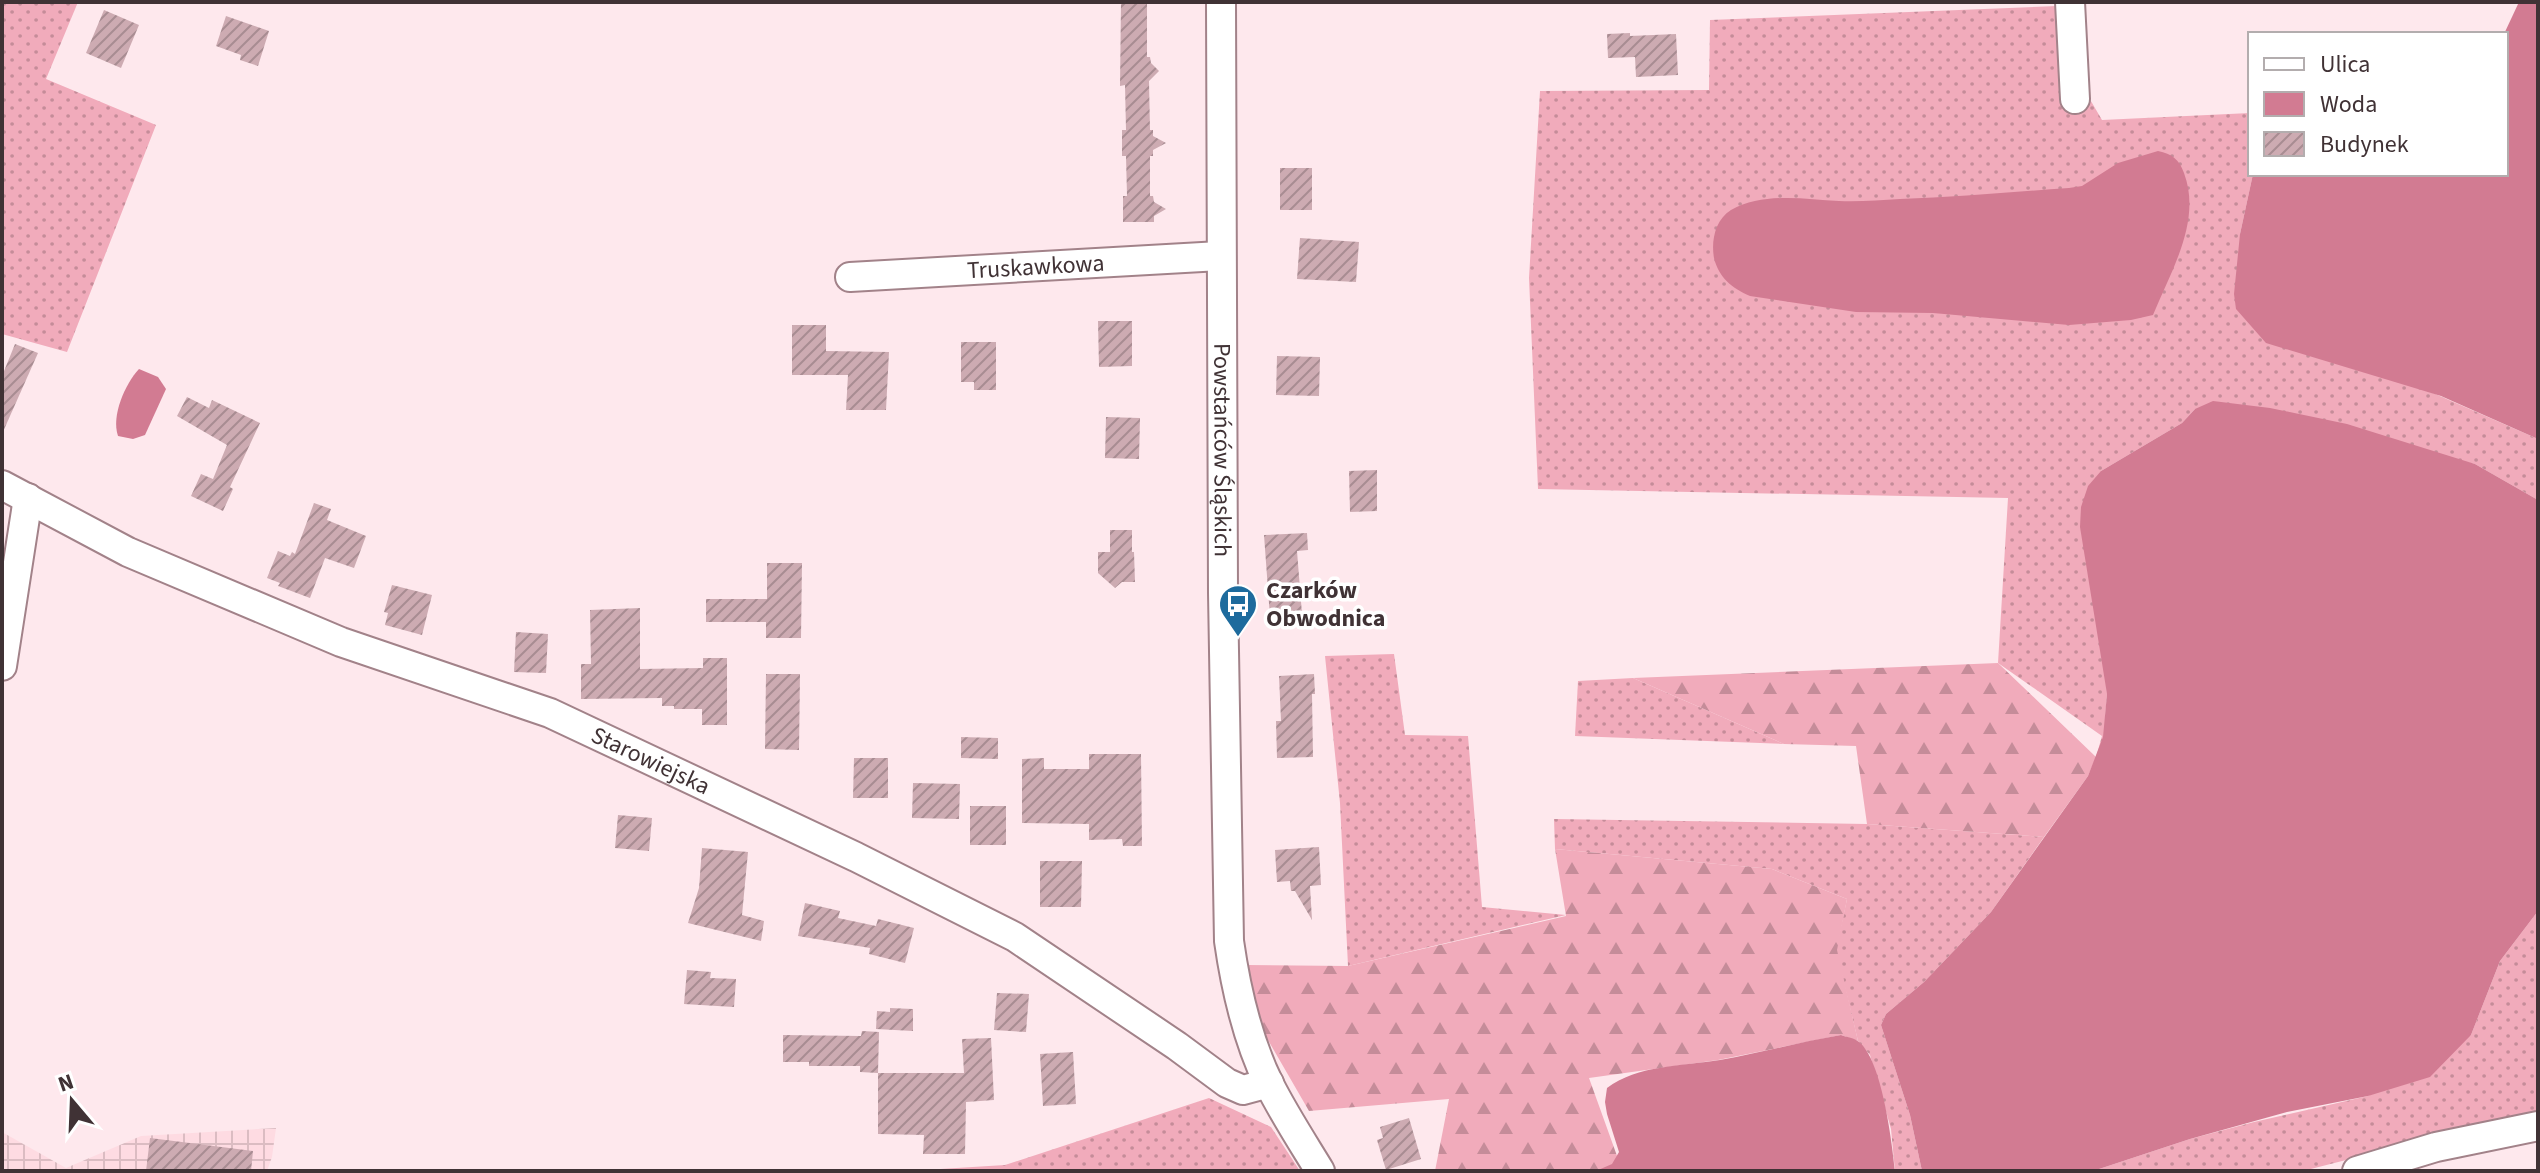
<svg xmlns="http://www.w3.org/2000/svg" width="2540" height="1173" font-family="'Source Sans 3',sans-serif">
  <defs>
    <pattern id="industrial-grid" width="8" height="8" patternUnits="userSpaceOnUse" patternTransform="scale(2)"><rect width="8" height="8" fill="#fedbe2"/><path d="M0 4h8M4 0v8" fill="none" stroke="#dbbcc2"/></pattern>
    <pattern id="grass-dots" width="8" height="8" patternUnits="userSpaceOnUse" patternTransform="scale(2)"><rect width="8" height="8" fill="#f1abbb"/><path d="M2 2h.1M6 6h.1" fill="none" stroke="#c58c99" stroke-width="1.8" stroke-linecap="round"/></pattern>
    <pattern id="forest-firs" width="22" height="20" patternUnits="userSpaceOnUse" patternTransform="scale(2)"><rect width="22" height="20" fill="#f1abbb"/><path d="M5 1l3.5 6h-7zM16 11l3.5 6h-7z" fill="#c58c99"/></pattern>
    <pattern id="building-hatch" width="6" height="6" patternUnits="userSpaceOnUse" patternTransform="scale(2)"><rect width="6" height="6" fill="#cdabb2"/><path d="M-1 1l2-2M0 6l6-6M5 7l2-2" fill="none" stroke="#a88c92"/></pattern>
  </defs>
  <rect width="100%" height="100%" fill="#fee8ed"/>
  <!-- industrial -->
  <path fill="url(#industrial-grid)" d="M 276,1128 L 272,1157 L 267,1171 L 2,1171 L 2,1132 L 66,1168 L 141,1136 Z"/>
  <!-- grass -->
  <g fill="url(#grass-dots)">
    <path d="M 2,2 L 78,2 L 46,79 L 156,125 L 67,352 L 2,334 Z"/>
    <path d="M 2082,5 L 2088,96 L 2102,120 L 2250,113 L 2250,174 L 2253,174 L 2240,234 L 2408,382 L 2538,439 L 2538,500 L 2475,464 L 2195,409 L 2182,423 L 2101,471 L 2107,694 L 2105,719 L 2122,741 L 2096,757 L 2102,736 L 1998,663 L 2008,498 L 1538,489 L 1529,278 L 1540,91 L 1709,90 L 1710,20 Z"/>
    <path d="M 1394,654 L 1405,735 L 1468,736 L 1482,907 L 1566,915 L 1348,966 L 1340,803 L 1325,656 Z"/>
    <path d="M 1633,678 L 1784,744 L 1575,736 L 1578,681 Z"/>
    <path d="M 1554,819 L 1867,824 L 2044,837 L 1991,912 L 1924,982 L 1886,1014 L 1881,1025 L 1910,1115 L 1922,1171 L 1895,1171 L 1891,1129 L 1870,1055 L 1858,1041 L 1836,950 L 1847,899 L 1772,869 L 1555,849 Z"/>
    <path d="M 2538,911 L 2538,1111 L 2303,1171 L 2093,1171 L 2190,1139 L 2254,1122 L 2368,1096 L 2471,1035 L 2500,961 Z"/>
    <path d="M 1209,1098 L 1271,1127 L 1300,1171 L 908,1171 L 1005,1165 Z"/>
  </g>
  <!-- forest -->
  <g fill="url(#forest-firs)">
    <path d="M 1998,663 L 2096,757 L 2088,776 L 2044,837 L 1867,824 L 1856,746 L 1784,744 L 1633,678 Z"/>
    <path d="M 1555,849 L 1772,869 L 1847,899 L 1837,950 L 1858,1041 L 1841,1035 L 1718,1060 L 1589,1078 L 1621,1167 L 1608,1171 L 1435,1171 L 1449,1099 L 1309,1111 L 1257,1021 L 1247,965 L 1348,966 L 1566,916 Z"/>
  </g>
  <!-- water -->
  <g fill="#d27b92">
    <path d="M 2519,2 L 2538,2 L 2538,439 L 2441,396 L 2266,343 L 2236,309 L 2234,294 L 2240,234 L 2253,174 L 2506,174 L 2506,34 L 2504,34 Z"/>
    <path d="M 2158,151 C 2172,154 2179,159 2184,173 C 2202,221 2171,271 2153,315 L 2131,320 L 2069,325 L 1933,313 L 1856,312 L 1750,296 C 1732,288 1719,278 1714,258 C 1711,241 1715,220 1731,210 C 1764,192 1803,199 1839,201 C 1859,202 1880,200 1900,199 C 1956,197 2013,192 2069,188 L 2082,186 L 2118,163 Z"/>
    <path d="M 139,369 L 158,377 L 166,389 L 145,435 L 133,439 L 118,436 C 111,416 125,384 139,369 Z"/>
    <path d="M 2213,401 L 2270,408 L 2347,424 L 2475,464 L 2538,500 L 2538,911 L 2500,961 L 2471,1035 L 2430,1077 L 2368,1096 L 2287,1112 L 2190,1139 L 2093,1171 L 1922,1171 L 1910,1115 L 1881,1025 L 1886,1014 L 1924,982 L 1991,912 L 2088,776 L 2103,737 L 2107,694 L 2080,527 L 2081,507 L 2088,486 L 2101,471 L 2182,423 L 2195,409 Z"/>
    <path d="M 1841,1035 C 1846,1037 1855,1038 1859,1042 C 1882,1060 1892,1142 1895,1171 L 1596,1171 L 1612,1164 L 1619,1152 L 1607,1114 L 1605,1102 L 1607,1088 C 1637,1065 1683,1066 1720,1060 C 1760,1053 1800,1042 1841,1035 Z"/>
  </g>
  <!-- building -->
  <g fill="url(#building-hatch)">
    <path d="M 1121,2 L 1147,2 L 1147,57 L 1150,57 L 1151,63 L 1159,71 L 1149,81 L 1150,130 L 1153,130 L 1153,136 L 1166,143 L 1153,150 L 1153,156 L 1150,156 L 1150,196 L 1153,196 L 1154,202 L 1166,209 L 1154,216 L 1154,222 L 1123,222 L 1123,196 L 1127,196 L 1126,156 L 1122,156 L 1122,130 L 1126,130 L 1125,85 L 1120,86 Z"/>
    <path d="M 104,10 L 139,25 L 121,68 L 86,53 Z"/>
    <path d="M 226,16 L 269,31 L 258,66 L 240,60 L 241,55 L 216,46 Z"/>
    <path d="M 1630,33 L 1630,36 L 1676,34 L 1678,75 L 1636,77 L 1635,57 L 1608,58 L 1607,34 Z"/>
    <rect x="1280" y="168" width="32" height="42"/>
    <path d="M 1300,238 L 1359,242 L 1356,282 L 1297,279 Z"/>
    <path d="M 1098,321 L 1132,321 L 1132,366 L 1099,367 Z"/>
    <path d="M 792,325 L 826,325 L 826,351 L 889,352 L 886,410 L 846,410 L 848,375 L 792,375 Z"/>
    <path d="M 961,342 L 996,342 L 996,390 L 974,390 L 974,382 L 961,382 Z"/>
    <path d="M 15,344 L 38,353 L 2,434 L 2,376 Z"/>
    <path d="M 1277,356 L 1320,357 L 1319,396 L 1276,395 Z"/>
    <path d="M 187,397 L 209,408 L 212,400 L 260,423 L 230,487 L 233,489 L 223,511 L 191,496 L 201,474 L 213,479 L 227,445 L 177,416 Z"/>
    <path d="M 1106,417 L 1140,418 L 1139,459 L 1105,458 Z"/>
    <path d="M 1377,470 L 1377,511 L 1350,512 L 1349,471 Z"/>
    <path d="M 314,503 L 331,509 L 327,520 L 366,536 L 354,568 L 325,558 L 310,598 L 278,586 L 280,583 L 267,578 L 278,551 L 290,556 L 292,552 L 295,554 Z"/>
    <path d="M 1110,530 L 1132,530 L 1132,552 L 1134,552 L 1135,582 L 1122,582 L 1115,588 L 1098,573 L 1098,552 L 1110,552 Z"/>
    <path d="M 1307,533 L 1308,550 L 1297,551 L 1302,614 L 1270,617 L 1264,535 Z"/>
    <path d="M 767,563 L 802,563 L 801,638 L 766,638 L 766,622 L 706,622 L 706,599 L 767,599 Z"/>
    <path d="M 392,585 L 432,595 L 422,635 L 385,625 L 388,613 L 384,612 Z"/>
    <path d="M 640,608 L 640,669 L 703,668 L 703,658 L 727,658 L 727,725 L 702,725 L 702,709 L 674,709 L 674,706 L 662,706 L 662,698 L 581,699 L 581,664 L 591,664 L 590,610 Z"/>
    <path d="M 516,632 L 548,634 L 546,673 L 514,672 Z"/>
    <path d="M 766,674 L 800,674 L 799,750 L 765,749 Z"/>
    <path d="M 1314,674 L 1315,694 L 1312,694 L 1313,757 L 1277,758 L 1276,721 L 1281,721 L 1279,676 Z"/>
    <path d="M 961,737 L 998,738 L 998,759 L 961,758 Z"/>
    <path d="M 1089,754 L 1141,754 L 1142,846 L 1123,846 L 1122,839 L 1089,840 L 1089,824 L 1022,823 L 1022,759 L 1044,758 L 1044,769 L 1089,769 Z"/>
    <path d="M 854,758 L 888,758 L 888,798 L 853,798 Z"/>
    <path d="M 913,783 L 960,784 L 959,819 L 912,818 Z"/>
    <rect x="970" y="806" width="36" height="39"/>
    <path d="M 618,815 L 652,818 L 649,851 L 615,848 Z"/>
    <path d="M 1319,847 L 1321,885 L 1310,886 L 1312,920 L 1295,891 L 1291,891 L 1290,881 L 1277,882 L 1275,850 Z"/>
    <path d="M 702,848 L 748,852 L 742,915 L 764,921 L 761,941 L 688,923 L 699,888 Z"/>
    <path d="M 1040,861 L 1082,861 L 1081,907 L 1040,907 Z"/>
    <path d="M 805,903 L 840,911 L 838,918 L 876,926 L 878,919 L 914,928 L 905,963 L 869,954 L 870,948 L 798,936 Z"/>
    <path d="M 687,970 L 711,972 L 710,978 L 736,979 L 734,1007 L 684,1004 Z"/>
    <path d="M 997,993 L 1029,994 L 1026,1032 L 994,1030 Z"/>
    <path d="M 890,1008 L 913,1009 L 913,1031 L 876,1029 L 877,1011 L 890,1012 Z"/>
    <path d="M 862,1031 L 879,1032 L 878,1073 L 860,1072 L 860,1066 L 809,1066 L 809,1062 L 783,1062 L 783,1035 L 861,1036 Z"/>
    <path d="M 991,1038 L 994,1100 L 966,1102 L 965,1154 L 923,1154 L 924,1135 L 878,1134 L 878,1073 L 964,1073 L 962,1039 Z"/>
    <path d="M 1073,1052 L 1076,1104 L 1043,1106 L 1040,1054 Z"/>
    <path d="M 1409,1118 L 1421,1159 L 1386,1170 L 1377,1140 L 1383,1138 L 1380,1127 Z"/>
    <path d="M 150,1138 L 253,1151 L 251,1171 L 146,1171 Z"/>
  </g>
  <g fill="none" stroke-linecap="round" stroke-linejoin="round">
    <defs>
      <g id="minor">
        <path id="s1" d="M 1221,2 L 1223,593 L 1229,941 C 1236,990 1247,1039 1269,1084 C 1284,1114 1303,1143 1320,1171"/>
        <path d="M 2070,2 L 2075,99"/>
        <path id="s2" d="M 850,277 L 1220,256"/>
        <path id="s3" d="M 2,485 L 128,552 L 341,642 L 550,713 L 856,857 L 1015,937 L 1177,1046 L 1227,1083 L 1243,1090 L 1269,1083"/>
        <path d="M 2,666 L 28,498"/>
        <path d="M 2357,1171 L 2436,1147 L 2538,1126"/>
      </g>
    </defs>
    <!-- minor casing -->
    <use href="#minor" stroke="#a28289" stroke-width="32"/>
    <!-- minor -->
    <use href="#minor" stroke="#fff" stroke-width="28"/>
  </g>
  <!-- icons -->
  <defs>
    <symbol id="bus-pin" viewBox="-11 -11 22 30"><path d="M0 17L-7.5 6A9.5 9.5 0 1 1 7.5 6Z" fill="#1e6b9d" stroke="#fff"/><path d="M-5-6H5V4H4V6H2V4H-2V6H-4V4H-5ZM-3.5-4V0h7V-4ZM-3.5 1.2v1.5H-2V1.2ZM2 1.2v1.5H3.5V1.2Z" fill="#fff"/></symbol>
  </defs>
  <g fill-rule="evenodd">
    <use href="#bus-pin" x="1216" y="582" width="44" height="60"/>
  </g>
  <g text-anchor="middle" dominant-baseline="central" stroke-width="7" stroke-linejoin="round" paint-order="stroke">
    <!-- street labels -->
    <g font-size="24" fill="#403235" stroke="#fff">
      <text stroke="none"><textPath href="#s2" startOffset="186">Truskawkowa</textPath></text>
      <text stroke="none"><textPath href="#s1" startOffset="448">Powstańców Śląskich</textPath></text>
      <text stroke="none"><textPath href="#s3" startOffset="706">Starowiejska</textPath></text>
    </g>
    <!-- poi labels -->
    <g font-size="24" font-weight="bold" fill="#403235" stroke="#fff" text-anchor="start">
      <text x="1266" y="590">Czarków<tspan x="1266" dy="28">Obwodnica</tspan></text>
    </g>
  </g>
  <!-- border -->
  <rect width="2540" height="1173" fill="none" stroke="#403235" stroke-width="8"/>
  <!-- legend -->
  <rect x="2248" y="32" width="260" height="144" fill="#ffffff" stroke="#b3adae" stroke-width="2"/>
  <rect x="2264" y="58" width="40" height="12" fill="#ffffff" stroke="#b3adae" stroke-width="2"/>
  <text x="2320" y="72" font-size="24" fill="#403235">Ulica</text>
  <rect x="2264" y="92" width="40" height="24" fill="#d27b92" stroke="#b3adae" stroke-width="2"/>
  <text x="2320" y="112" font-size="24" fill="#403235">Woda</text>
  <rect x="2264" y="132" width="40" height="24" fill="url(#building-hatch)" stroke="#b3adae" stroke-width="2"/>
  <text x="2320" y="152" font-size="24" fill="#403235">Budynek</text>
  <!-- north arrow -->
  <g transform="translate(72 1101) rotate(341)" stroke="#ffffff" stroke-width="6" paint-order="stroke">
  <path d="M0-6L14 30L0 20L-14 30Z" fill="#403235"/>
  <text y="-12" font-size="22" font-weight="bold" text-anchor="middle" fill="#403235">N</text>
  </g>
</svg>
